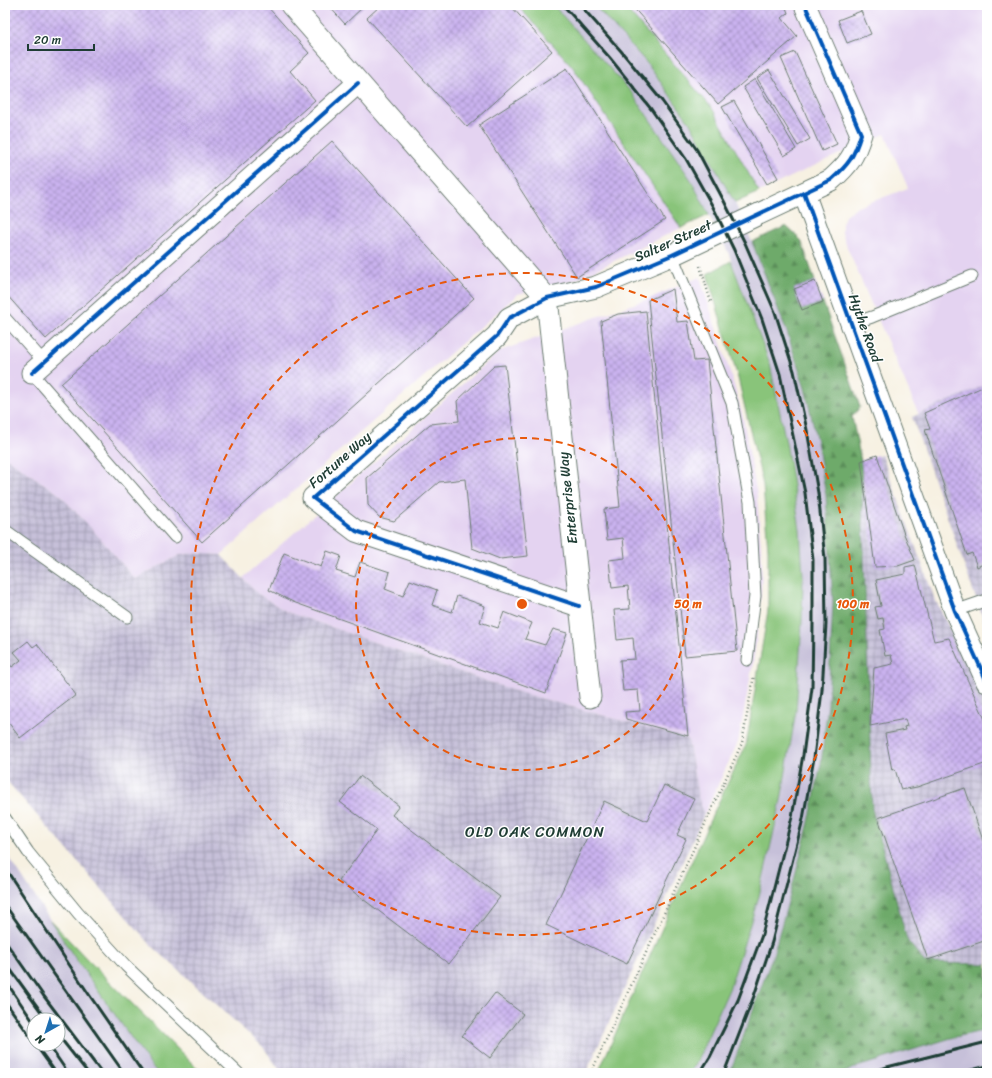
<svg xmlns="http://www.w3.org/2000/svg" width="992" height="1078" font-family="Sriracha,sans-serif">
  <defs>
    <pattern id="industrial-grid" width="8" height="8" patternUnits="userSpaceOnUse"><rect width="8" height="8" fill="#c6c0d9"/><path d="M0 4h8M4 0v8" fill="none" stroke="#a09db1"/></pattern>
    <pattern id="forest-firs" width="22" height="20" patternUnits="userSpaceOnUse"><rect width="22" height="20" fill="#6eaa6a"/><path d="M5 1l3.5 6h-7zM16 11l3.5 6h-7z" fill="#5a8c58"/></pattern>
    <pattern id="building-cross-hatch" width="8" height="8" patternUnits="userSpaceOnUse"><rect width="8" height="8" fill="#cab2ef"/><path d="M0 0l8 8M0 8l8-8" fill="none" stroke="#a392c2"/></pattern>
  </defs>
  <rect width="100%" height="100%" fill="#fff"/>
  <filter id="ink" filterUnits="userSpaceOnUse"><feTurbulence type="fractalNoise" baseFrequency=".025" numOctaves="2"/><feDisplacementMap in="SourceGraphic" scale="8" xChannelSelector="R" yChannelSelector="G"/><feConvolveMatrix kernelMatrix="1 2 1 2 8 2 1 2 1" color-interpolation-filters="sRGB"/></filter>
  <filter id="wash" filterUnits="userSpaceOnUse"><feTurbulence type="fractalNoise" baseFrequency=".012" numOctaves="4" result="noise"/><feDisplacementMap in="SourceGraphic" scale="16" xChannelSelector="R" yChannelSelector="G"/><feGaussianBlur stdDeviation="0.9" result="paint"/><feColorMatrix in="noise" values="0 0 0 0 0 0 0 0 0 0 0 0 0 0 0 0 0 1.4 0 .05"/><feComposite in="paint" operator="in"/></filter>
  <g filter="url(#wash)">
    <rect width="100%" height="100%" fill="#f7f1e2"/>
    <!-- built -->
    <g fill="#e4d3f1">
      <path d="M 5,5 L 517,5 L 572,66 L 681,228 L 573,281 L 518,294 L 221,555 L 194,553 L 180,555 L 135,579 L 91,528 L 60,495 L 5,457 Z"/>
      <path d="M 623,5 L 987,5 L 987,385 L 939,407 L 919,415 L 847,247 L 842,233 L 842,224 L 845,216 L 855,208 L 908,188 L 885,134 L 833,157 L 759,192 L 712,108 Z"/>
      <path d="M 700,277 L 734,385 L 743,417 L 757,495 L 762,561 L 761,593 L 757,636 L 753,664 L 738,742 L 704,815 L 698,796 L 688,739 L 518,692 L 287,612 L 258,594 L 243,578 L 500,351 L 645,300 Z"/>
    </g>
    <!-- industrial -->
    <g fill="url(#industrial-grid)">
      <path d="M 987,384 L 987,630 L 912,417 Z"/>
      <path d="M 882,455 L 934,597 L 987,704 L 987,964 L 925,963 L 907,940 L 872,809 L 861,461 Z"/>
      <path d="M 5,457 L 60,495 L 91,528 L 135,579 L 180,555 L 194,553 L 221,555 L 258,594 L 287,612 L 518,692 L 688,739 L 698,796 L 704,815 L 586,1073 L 282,1073 L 263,1047 L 151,945 L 5,779 Z"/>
    </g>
    <!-- railway -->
    <g fill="#c6c0d9" fill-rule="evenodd">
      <path d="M 553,5 L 594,5 L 646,62 L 690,123 L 732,196 L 764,270 L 786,329 L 805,388 L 818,446 L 826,496 L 833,602 L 828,704 L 821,764 L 809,822 L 792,888 L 772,957 L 730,1073 L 690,1073 L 697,1061 L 729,987 L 759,896 L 781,800 L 796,711 L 802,621 L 803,576 L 800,530 L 787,448 L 770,363 L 728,252 L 691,180 L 631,92 Z"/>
      <path d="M 5,851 L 75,958 L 149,1063 L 158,1073 L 5,1073 ZM 34,1020 L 58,1020 L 58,1044 L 34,1044 Z"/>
      <path d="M 987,1030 L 987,1073 L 843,1073 L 857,1067 L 951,1038 Z"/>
    </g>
    <!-- grass -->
    <g fill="#89c47a" stroke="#548057">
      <path d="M 517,5 L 553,5 L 631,92 L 691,180 L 709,215 L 681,228 L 572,66 Z"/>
      <path d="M 594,5 L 623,5 L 712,108 L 759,192 L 735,203 L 690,123 L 646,62 Z"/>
      <path d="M 731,261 L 770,364 L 787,448 L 800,530 L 803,576 L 802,621 L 796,711 L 781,800 L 759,896 L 730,987 L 697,1061 L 690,1073 L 598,1073 L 710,820 L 746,745 L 768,610 L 768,549 L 763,485 L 738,378 L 707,274 Z"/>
      <path d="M 50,920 L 86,958 L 202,1073 L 158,1073 L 149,1063 L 75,958 Z"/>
    </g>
    <!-- forest -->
    <path fill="url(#forest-firs)" stroke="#46744f" d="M 786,226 L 801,240 L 815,281 L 794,289 L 801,310 L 823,302 L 860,407 L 852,417 L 861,461 L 872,809 L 907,940 L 925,963 L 987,964 L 987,1030 L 951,1038 L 857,1067 L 843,1073 L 730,1073 L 773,955 L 792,888 L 809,822 L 821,764 L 828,704 L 833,602 L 826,496 L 818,446 L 805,388 L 786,329 L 752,242 Z"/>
    <g id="blocks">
      <!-- building -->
      <g fill="url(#building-cross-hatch)">
        <path d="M 5,5 L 266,5 L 309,53 L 290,71 L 315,100 L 46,339 L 5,293 Z"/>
        <path d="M 328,5 L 365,5 L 345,24 Z"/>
        <path d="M 381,5 L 510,5 L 552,51 L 467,127 L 367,18 Z"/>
        <path d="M 631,5 L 785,5 L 788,13 L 782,18 L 797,36 L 718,104 Z"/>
        <path d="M 861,11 L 871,34 L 847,43 L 838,20 Z"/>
        <path d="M 795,52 L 837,144 L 822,151 L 781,58 Z"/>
        <path d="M 567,68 L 665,220 L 577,277 L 479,125 Z"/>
        <path d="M 769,70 L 810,139 L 798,146 L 757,78 Z"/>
        <path d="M 755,79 L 796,149 L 784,156 L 743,87 Z"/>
        <path d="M 734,101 L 778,178 L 767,184 L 722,107 Z"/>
        <path d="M 332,141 L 474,298 L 202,542 L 61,384 Z"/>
        <path d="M 815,281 L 823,302 L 802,310 L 794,289 Z"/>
        <path d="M 673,289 L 677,322 L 688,321 L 694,361 L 707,360 L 737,651 L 685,656 L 648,300 Z"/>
        <path d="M 646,311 L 688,736 L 626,719 L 625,712 L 640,711 L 638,690 L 623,691 L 620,660 L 635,659 L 633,638 L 617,640 L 614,610 L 630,609 L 628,586 L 612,588 L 609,560 L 625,558 L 623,538 L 607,540 L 604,509 L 620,507 L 601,321 L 618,314 Z"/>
        <path d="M 505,365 L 528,556 L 500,559 L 472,548 L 465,479 L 439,482 L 394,521 L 379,517 L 368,505 L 367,478 L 430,424 L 459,421 L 457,401 L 494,366 Z"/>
        <path d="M 987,385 L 987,562 L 977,567 L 972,553 L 967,555 L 925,430 L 930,429 L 924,413 Z"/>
        <path d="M 877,455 L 904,534 L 915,560 L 898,566 L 875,567 L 861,461 Z"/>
        <path d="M 327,551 L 341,556 L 336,571 L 355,577 L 360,562 L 390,572 L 385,589 L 403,596 L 410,580 L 437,590 L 432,605 L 452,612 L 457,596 L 485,606 L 480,622 L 498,628 L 504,612 L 532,623 L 525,639 L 545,645 L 553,629 L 567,633 L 546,693 L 293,602 L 269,590 L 284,553 L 321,567 Z"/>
        <path d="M 915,565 L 934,641 L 949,638 L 987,724 L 987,763 L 917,787 L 901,790 L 895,769 L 892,770 L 885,734 L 905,730 L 904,727 L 907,726 L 905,719 L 870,726 L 874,668 L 893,664 L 891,655 L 885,656 L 880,630 L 885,629 L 883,618 L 878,619 L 875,607 L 881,606 L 876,580 L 905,574 L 905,567 Z"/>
        <path d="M 28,641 L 33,647 L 37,644 L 76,695 L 20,738 L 5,718 L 5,658 L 12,667 L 21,660 L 14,652 Z"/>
        <path d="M 360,776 L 399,806 L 392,815 L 500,897 L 449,964 L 339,881 L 377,830 L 340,802 Z"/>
        <path d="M 664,785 L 694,799 L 677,835 L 686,839 L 627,964 L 546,925 L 604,801 L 647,821 Z"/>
        <path d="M 965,788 L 987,852 L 987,940 L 928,960 L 878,818 Z"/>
        <path d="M 495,993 L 523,1014 L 490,1058 L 462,1036 Z"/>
      </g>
    </g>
  </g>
  <g filter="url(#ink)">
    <use href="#blocks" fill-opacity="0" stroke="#6b7c71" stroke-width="1"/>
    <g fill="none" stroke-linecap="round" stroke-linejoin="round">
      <defs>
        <g id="service">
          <path d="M 672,255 L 732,403 L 750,502 L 755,596 L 747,660"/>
          <path d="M 5,318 L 44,362"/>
          <path d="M 851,324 L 872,317 L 972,276"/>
          <path d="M 32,373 L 175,537"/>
          <path d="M 5,530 L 127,617"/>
          <path d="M 955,611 L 987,600"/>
          <path d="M 5,818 L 28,852 L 78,913 L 126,966 L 238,1073"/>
        </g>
        <g id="minor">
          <path d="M 291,5 L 547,298"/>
          <path d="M 804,193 L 955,611 L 987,682"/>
          <path d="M 547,298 L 590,697"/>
          <path d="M 32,373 L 358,83"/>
          <path d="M 579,606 L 356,531 L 313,498 L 497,336 L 509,318 L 547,298 L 596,287 L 672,255 L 831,180 C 849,164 854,157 861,134 L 805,5"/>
        </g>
      </defs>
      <!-- service casing -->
      <use href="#service" stroke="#6b7c71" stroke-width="13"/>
      <!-- minor casing -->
      <use href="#minor" stroke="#6b7c71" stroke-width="23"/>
      <!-- path -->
      <g stroke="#6b7c71" stroke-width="2.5" stroke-dasharray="1 3" stroke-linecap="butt">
        <path d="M 700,266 L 711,302"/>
        <path d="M 591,1073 L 742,743 L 754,675"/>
      </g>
      <!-- service -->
      <use href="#service" stroke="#fff" stroke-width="11"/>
      <!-- minor -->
      <use href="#minor" stroke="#fff" stroke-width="21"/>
      <!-- rail -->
      <g stroke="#1f3d34" stroke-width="3">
        <path d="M 563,5 L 610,58 L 651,109 L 686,159 L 713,207 L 734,250 L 762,319 L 780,374 L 805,493 L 813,560 L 813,624 L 812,688 L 803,755 L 792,817 L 762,935 L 738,1000 L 710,1057 L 700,1073"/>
        <path d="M 580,5 L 621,51 L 662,101 L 697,150 L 724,201 L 745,243 L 775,312 L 794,371 L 807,430 L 818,493 L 825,559 L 826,624 L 822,690 L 814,758 L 803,819 L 772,942 L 754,996 L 724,1073"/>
        <path d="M 5,868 L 90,996 L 143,1073"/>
        <path d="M 5,905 L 124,1073"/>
        <path d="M 5,941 L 43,995 L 102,1073"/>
        <path d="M 5,962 L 47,1020"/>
        <path d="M 5,980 L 34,1023"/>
        <path d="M 5,1001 L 34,1042"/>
        <path d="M 58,1035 L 88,1073"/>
        <path d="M 35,1044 L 56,1073"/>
        <path d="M 48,1044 L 68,1073"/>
        <path d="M 871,1073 L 887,1067 L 987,1042"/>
        <path d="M 960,1073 L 987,1066"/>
      </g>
      <defs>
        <g id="cycleway">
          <path d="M 804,193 L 955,611 L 987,682"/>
          <path d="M 32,373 L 358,83"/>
          <path d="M 579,606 L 356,531 L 313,498 L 497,336 L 509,318 L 547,298 L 596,287 L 672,255 L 831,180 C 849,164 854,157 861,134 L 805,5"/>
        </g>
      </defs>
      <!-- cycleway casing -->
      <use href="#cycleway" stroke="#fff" stroke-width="6"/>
      <!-- cycleway -->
      <use href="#cycleway" stroke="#0057b8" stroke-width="4"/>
    </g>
  </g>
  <!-- distance rings -->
  <g fill="none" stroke="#e8590c" stroke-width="2" stroke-dasharray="7 5">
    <circle cx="522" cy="604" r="166"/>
    <circle cx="522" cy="604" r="331"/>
  </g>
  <g text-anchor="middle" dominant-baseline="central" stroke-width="3" stroke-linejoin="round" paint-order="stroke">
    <!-- street labels -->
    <g font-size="14" fill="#1f3d34" stroke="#fff">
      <text transform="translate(673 241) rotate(-24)">Salter Street</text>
      <text transform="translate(865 328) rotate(70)">Hythe Road</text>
      <text transform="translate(340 460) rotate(-41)">Fortune Way</text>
      <text transform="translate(568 498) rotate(-96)">Enterprise Way</text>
    </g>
    <!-- neighbourhood labels -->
    <g font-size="15" letter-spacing="1" fill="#1f3d34" stroke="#fff">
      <text x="535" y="832">OLD OAK COMMON</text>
    </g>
  </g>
  <circle cx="522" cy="604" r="6" fill="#e8590c" stroke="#fff" stroke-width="2"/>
  <g font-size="12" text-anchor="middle" font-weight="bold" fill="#e8590c" stroke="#fff" stroke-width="3" stroke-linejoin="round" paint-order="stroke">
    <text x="688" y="608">50 m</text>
    <text x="853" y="608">100 m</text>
  </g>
  <!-- margin -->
  <rect width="992" height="1078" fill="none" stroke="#fff" stroke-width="20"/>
  <!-- north arrow -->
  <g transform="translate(46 1032) rotate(219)"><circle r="19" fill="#ffffff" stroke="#a5b1ae"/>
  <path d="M0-3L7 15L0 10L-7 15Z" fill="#1f6fb2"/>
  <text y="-6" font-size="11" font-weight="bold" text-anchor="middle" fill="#1f3d34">N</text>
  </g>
  <!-- scale -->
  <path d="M28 44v6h66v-6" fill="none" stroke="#1f3d34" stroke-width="2"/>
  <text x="34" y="44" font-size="12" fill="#1f3d34" stroke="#ffffff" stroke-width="3" paint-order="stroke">20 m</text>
</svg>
